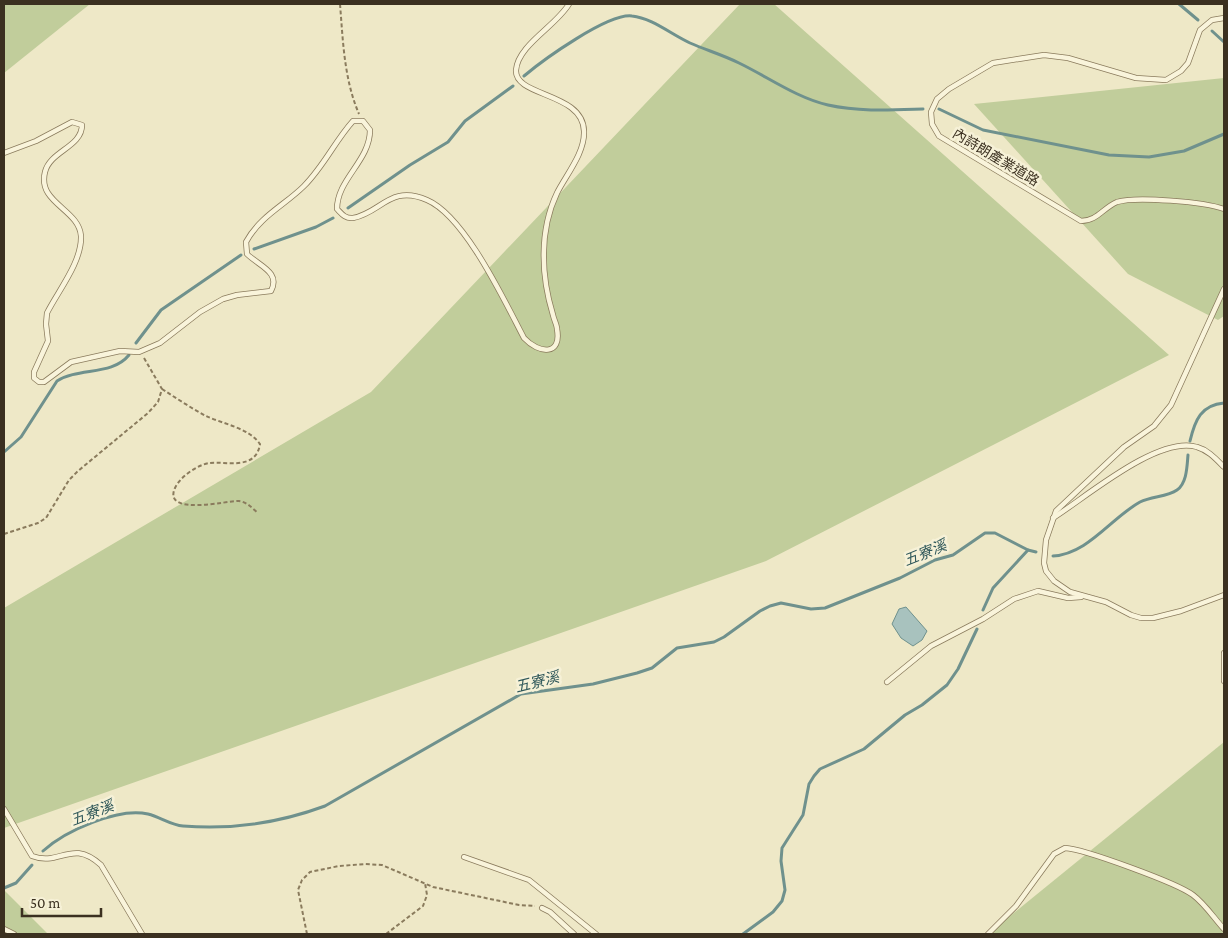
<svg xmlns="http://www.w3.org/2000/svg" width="1228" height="938" font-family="'Crimson Pro','Noto Sans TC',serif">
  <rect width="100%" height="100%" fill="#eee8c7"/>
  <!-- green -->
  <g fill="#c1cd9b">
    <path d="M 4,4 L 90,4 L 4,73 Z"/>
    <path d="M 740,4 L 774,4 L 1169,355 L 766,561 L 4,828 L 4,608 L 371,392 Z"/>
    <path d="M 1224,78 L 1224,316 L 1218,320 L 1128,274 L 974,104 Z"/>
    <path d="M 1224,742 L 1224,934 L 988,934 Z"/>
    <path d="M 4,890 L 48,934 L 4,934 Z"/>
  </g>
  <!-- water -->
  <path fill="#a8c2be" stroke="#6f918d" d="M 906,607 L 927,631 L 922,640 L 913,646 L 901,638 L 892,624 L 899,609 Z"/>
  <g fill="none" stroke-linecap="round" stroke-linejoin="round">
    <!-- stream -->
    <g stroke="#6f918d" stroke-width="3">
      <path d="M 1179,4 L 1198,20"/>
      <path d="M 1212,31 L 1224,42"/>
      <path d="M 524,76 C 543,60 608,13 632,16 C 652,18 672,35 690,43 C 706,50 723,55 739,63 C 768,77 797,98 828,105 C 859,112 892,110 923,109"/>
      <path d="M 939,109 L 983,130 L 1109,155 L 1149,157 L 1184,151 L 1224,134"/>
      <path d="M 348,208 L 410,165 L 448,142 L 465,121 L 513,86"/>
      <path d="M 254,249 L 316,227 L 333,218"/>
      <path d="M 136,343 L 161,310 L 241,255"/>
      <path d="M 1190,441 C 1195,420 1201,405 1224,403"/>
      <path d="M 4,452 L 21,437 L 57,381 C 79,367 112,376 129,355"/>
      <path d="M 1053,556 C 1088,554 1111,518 1140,502 C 1152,496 1167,497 1177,490 C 1187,483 1187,466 1188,455"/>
      <path d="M 983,610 L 993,588 L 1028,550"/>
      <path d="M 43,851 C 65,831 118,807 148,814 C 160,817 171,825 183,826 C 232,830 279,823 325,806 L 521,694 L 593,684 L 637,673 L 652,668 L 677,648 L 714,642 L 724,637 L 760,611 L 770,606 L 781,603 L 811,609 L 825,608 L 900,578 L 935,560 L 953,555 L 985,533 L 995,533 L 1028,550 L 1036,552"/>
      <path d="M 4,888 L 16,883 L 32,865"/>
      <path d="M 743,934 L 773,912 L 782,901 L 785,890 L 781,861 L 782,848 L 803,815 L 809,784 L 814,776 L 820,769 L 864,749 L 905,715 L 922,705 L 947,685 L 958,669 L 977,629"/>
    </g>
    <defs>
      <g id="lane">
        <path d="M 1224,18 L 1212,20 L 1200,30 L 1188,63 L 1181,71 L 1166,80 L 1136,78 L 1068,58 L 1044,55 L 993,63 L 949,89 L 937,99 L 931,112 L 932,124 L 939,136 L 1081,221 C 1097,221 1103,208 1117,202 C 1136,196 1205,202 1224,209"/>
        <path d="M 4,153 L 36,141 L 72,122 L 82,125 C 82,147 50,151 45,172 C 37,203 79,209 81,236 C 82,262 58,291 47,313 L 46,324 L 48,341 L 34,372 L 34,378 L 39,382 L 44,382 L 71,362 L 120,351 L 139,352 L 160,343 L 200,312 L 223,299 L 237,295 L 271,291 C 281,272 259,266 247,254 L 246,242 C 260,216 285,205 304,186 C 324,166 335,141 353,121 L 363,121 L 370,130 C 370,161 337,179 337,209 C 341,213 345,219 353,218 C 381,213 390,184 427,200 C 465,216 505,302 524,338 C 539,354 562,356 557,329 C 557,325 554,320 553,315 C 541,276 539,231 557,193 C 566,175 585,153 584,131 C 583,92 514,97 516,70 C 518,45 556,26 569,4"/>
        <path d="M 1224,289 L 1171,405 L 1154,426 L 1124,447 L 1056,511 L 1046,540 L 1044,563 L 1046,571 L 1054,581 L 1070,592 L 1106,602 L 1131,615 L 1141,618 L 1153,618 L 1181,611 L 1224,595"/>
        <path d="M 1053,518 C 1085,498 1158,435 1197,447 C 1208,450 1216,459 1224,467"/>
        <path d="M 1224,653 L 1224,681"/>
        <path d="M 887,682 L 931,646 L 983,619 L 1014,599 L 1038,591 L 1068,598 L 1081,597"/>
        <path d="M 4,809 L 32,856 C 60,867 71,838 101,865 L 142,934"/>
        <path d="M 464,857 L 529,880 L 596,934"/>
        <path d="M 542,908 L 550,912 L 574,934"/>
        <path d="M 4,929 L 14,934"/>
        <path d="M 988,934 L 1016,906 L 1054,854 L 1065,848 C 1084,849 1177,883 1193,895 C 1205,904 1214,918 1224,929"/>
      </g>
    </defs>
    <!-- lane casing -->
    <use href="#lane" stroke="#8a7b5d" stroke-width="6"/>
    <!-- path -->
    <g stroke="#8a7b5d" stroke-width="2" stroke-dasharray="4 2.5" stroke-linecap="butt">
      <path d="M 340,4 C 343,41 344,79 359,114"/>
      <path d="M 162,389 C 176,398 191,408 206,416 C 223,424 249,428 260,444 C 256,471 226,461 209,463 C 197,465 180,477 175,488 C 162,517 230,500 239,501 C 247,502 252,508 258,513"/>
      <path d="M 4,534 L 38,523 L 46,518 L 69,480 L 78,471 L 148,413 L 158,402 L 162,389 L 144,358"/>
      <path d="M 307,934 L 298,890 L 302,880 L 310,872 L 339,866 L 365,864 L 382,865 L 433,887 L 519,905 L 535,906"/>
      <path d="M 386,934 L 423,906 L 427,895 L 425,883"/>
    </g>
    <!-- lane -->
    <use href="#lane" stroke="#f9f4db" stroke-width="4.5"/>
  </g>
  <g text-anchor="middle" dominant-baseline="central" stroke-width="5" stroke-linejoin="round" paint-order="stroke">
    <!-- street labels -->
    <g font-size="14" fill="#3b3020" stroke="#f6f1d7">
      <text transform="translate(996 157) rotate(31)">內詩朗產業道路</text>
    </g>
    <!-- water labels -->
    <g font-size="15" font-style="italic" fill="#30585a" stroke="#f6f1d7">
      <text transform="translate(925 553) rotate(-22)">五寮溪</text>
      <text transform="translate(537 682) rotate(-14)">五寮溪</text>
      <text transform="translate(92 813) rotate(-21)">五寮溪</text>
    </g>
  </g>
  <!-- border -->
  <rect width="1228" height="938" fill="none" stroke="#3b3020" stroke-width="10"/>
  <!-- scale -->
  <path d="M22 908v8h79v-8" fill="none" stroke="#3b3020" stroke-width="2.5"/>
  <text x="30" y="908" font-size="15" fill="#3b3020" stroke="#f6f1d7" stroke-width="4" paint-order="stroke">50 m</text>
</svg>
